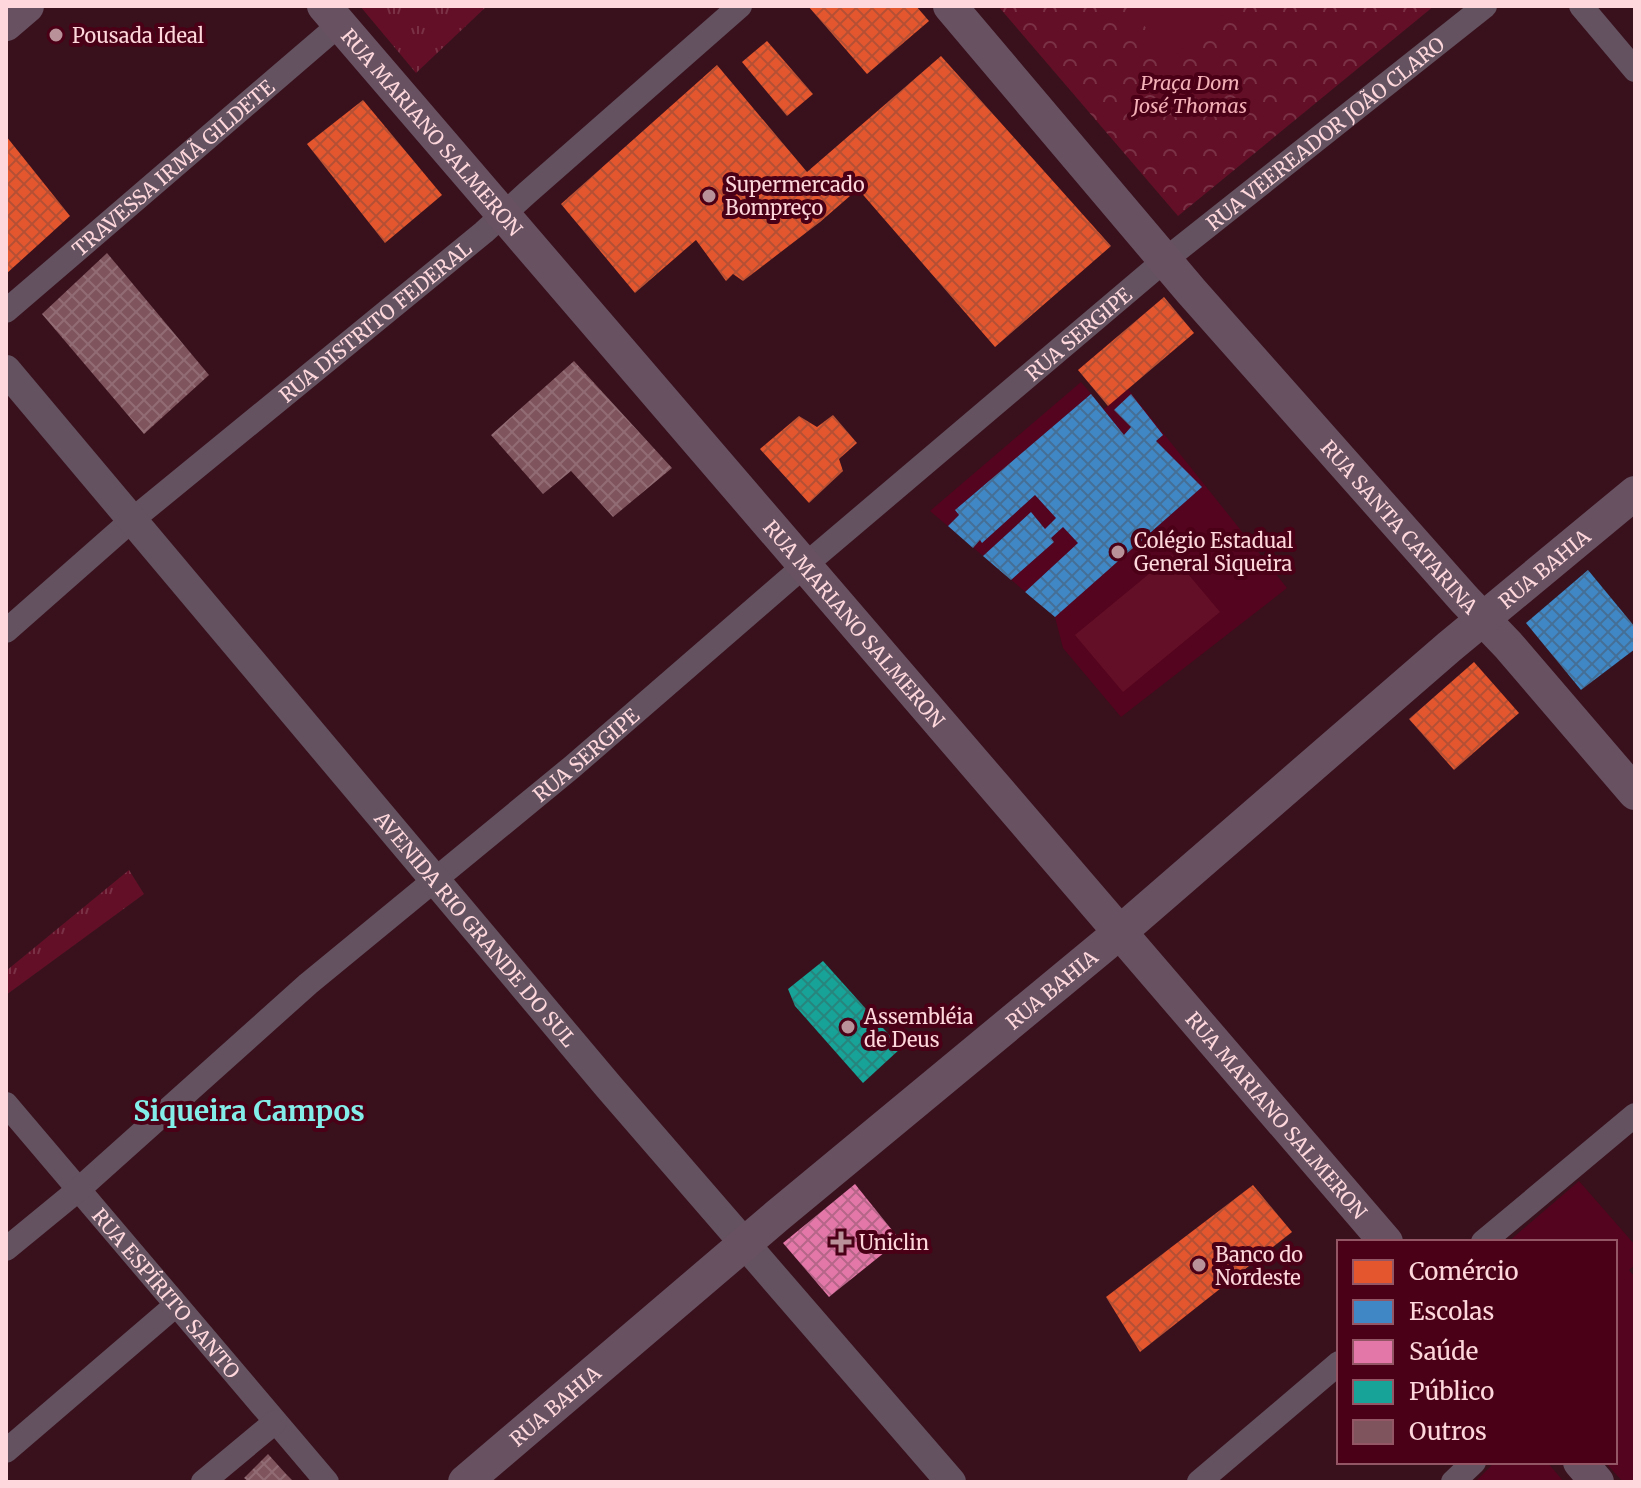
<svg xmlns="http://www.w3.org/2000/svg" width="1641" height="1488" font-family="Merriweather,serif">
  <defs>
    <pattern id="grass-tufts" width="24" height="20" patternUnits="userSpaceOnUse" patternTransform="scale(2)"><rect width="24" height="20" fill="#630f27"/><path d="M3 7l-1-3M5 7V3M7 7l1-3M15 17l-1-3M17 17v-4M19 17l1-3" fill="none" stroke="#7a3146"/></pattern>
    <pattern id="forest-crowns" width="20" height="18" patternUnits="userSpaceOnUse" patternTransform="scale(2)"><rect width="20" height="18" fill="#630f27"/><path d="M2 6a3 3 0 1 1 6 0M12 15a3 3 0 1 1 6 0" fill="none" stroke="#7a3146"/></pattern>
    <pattern id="shops-cross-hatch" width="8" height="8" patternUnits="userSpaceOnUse" patternTransform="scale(2)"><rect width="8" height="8" fill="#e4572e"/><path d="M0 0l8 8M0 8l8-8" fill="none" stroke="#b65034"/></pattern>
    <pattern id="schools-cross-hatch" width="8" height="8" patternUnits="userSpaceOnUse" patternTransform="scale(2)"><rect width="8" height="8" fill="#3f88c5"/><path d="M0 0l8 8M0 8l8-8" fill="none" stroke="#446f97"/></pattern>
    <pattern id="health-cross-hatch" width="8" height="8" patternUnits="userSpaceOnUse" patternTransform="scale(2)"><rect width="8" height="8" fill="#e377a8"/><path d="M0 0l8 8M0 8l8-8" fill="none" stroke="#b66689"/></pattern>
    <pattern id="public-cross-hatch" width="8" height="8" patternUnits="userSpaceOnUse" patternTransform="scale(2)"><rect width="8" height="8" fill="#17a398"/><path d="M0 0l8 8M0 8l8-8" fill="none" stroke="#27857e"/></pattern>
    <pattern id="building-cross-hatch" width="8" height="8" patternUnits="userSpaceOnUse" patternTransform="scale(2)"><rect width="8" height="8" fill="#7f545d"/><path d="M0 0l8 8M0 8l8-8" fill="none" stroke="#926c74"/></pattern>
  </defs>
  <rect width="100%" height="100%" fill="#39111d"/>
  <!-- built -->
  <g fill="#54041e">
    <path d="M 1081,382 L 1104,409 L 1128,389 L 1287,588 L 1121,717 L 1063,648 L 1055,617 L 930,511 Z"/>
    <path d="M 1579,1181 L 1635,1245 L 1635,1265 L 1629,1270 L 1635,1277 L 1635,1482 L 1623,1482 L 1605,1462 L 1615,1462 L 1615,1242 L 1508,1242 Z"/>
    <path d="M 1495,1462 L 1547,1462 L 1564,1482 L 1475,1482 Z"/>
  </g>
  <!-- grass -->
  <g fill="url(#grass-tufts)">
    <path d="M 360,6 L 487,6 L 416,73 Z"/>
    <path d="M 129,870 L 144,894 L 6,995 L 6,971 Z"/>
  </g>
  <!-- forest -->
  <path fill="url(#forest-crowns)" d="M 998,6 L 1434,6 L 1178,216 Z"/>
  <!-- pitch -->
  <g fill="#630f27">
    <path d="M 1128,6 L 1234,6 L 1171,58 Z"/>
    <path d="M 1172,555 L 1220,612 L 1123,692 L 1075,635 Z"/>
  </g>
  <!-- shops -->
  <g fill="url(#shops-cross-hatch)">
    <path d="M 808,6 L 916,6 L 929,21 L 867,74 Z"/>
    <path d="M 767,41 L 813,94 L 787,116 L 742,62 Z"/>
    <path d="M 941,56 L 1111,246 L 995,347 L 858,189 L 820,222 L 743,281 L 733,274 L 726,281 L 696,240 L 635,293 L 561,204 L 717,65 L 807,172 Z"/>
    <path d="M 363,100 L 442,195 L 385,243 L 307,144 Z"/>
    <path d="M 6,136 L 70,216 L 6,274 Z"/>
    <path d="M 1164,297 L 1194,333 L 1108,406 L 1078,370 Z"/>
    <path d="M 833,415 L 857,443 L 839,459 L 843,471 L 809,503 L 760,449 L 799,416 L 817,427 Z"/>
    <path d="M 1474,662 L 1519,713 L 1454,770 L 1409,719 Z"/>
    <path d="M 1253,1185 L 1292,1232 L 1140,1352 L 1106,1297 Z"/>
  </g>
  <!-- schools -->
  <g fill="url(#schools-cross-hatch)">
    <path d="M 1091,394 L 1124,435 L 1131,427 L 1114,410 L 1131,394 L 1163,435 L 1156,441 L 1202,487 L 1055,617 L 1025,592 L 1078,543 L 1063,527 L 1051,538 L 1054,542 L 1011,580 L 983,556 L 1031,512 L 1045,529 L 1056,518 L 1035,495 L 982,543 L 980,540 L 973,548 L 948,526 L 959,515 L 955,510 Z"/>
    <path d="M 1588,570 L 1635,627 L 1635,649 L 1581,690 L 1526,623 Z"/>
  </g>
  <!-- health -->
  <path fill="url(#health-cross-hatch)" d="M 855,1184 L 900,1240 L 829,1297 L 783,1243 Z"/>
  <!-- public -->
  <path fill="url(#public-cross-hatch)" d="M 823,961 L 901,1048 L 863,1083 L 795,1006 L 788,989 Z"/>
  <!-- building -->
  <g fill="url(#building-cross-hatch)">
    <path d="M 107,253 L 209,375 L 144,434 L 42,314 Z"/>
    <path d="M 574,361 L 672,468 L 613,517 L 571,471 L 543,494 L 491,435 Z"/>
    <path d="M 268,1454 L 286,1474 L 294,1482 L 249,1482 L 244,1478 Z"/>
  </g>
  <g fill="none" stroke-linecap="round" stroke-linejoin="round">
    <!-- minor -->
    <g stroke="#645260" stroke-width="24">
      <path d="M 1581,6 L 1635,70"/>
      <path id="s1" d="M 6,311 L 340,24"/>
      <path id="s2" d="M 6,631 L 132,520 L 484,232 L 527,193 L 740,6"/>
      <path id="s3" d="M 6,1104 L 327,1482"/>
      <path d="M 1483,1242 L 1635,1115"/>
      <path id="s4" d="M 6,1249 L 78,1190 L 308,984 L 572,767 L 804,566 L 1165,260 L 1485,6"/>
      <path d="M 6,1451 L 176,1305"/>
      <path d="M 203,1482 L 275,1422"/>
      <path d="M 1199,1482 L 1339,1363"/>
      <path d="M 1453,1482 L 1474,1462"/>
    </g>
    <!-- tertiary -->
    <path stroke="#645260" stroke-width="30" id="s5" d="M 6,370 L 609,1087 L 951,1482"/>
    <!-- secondary -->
    <g stroke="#685262" stroke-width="34">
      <path id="s6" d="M 324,6 L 1386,1242"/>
      <path id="s7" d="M 950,6 L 1191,291 L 1464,599 L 1508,645 L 1635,793"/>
      <path d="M 6,24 L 27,6"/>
      <path d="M 1580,1462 L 1597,1482"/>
      <path id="s8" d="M 465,1482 L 777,1216 L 1119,933 L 1449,647 L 1635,493"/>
    </g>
  </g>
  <!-- markers -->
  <g fill="#b89298" stroke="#4a0016" stroke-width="3">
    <circle cx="56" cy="35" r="8"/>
    <circle cx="709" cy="196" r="8"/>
    <circle cx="1118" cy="552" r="8"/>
    <circle cx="848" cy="1027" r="8"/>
    <path d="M837 1230h8v8h8v8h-8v8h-8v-8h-8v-8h8z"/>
    <circle cx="1199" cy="1265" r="8"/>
  </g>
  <g text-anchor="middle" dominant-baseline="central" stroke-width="8" stroke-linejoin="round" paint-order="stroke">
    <!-- poi labels -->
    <g font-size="20" fill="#fdd7db" stroke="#4a0016" text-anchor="start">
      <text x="72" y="35">Pousada Ideal</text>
      <text x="725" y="184">Supermercado<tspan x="725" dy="23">Bompreço</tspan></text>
      <text x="1134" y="540">Colégio Estadual<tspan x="1134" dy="23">General Siqueira</tspan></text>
      <text x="864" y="1016">Assembléia<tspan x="864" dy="23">de Deus</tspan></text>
      <text x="859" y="1242">Uniclin</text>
      <text x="1215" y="1254">Banco do<tspan x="1215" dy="23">Nordeste</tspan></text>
    </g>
    <!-- park labels -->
    <g font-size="20" font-style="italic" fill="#f3b0b7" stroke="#4a0016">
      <text x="1190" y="82">Praça Dom<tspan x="1190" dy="23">José Thomas</tspan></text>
    </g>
    <!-- street labels -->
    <g font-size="20" fill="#fdd7db" stroke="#4a0016">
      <text stroke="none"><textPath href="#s6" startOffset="166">RUA MARIANO SALMERON</textPath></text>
      <text stroke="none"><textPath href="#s4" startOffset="1728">RUA VEEREADOR JOÃO CLARO</textPath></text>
      <text stroke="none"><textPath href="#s1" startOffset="220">TRAVESSA IRMÃ GILDETE</textPath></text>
      <text stroke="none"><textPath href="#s2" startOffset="482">RUA DISTRITO FEDERAL</textPath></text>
      <text stroke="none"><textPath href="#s4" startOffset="1410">RUA SERGIPE</textPath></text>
      <text stroke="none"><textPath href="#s7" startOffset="688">RUA SANTA CATARINA</textPath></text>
      <text stroke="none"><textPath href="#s8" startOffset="1414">RUA BAHIA</textPath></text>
      <text stroke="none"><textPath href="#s6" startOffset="814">RUA MARIANO SALMERON</textPath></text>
      <text stroke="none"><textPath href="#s4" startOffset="762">RUA SERGIPE</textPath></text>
      <text stroke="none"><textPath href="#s5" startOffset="730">AVENIDA RIO GRANDE DO SUL</textPath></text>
      <text stroke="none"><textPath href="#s8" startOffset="766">RUA BAHIA</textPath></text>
      <text stroke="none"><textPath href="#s6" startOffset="1462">RUA MARIANO SALMERON</textPath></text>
      <text stroke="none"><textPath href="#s3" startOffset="248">RUA ESPÍRITO SANTO</textPath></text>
      <text stroke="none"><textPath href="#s8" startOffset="118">RUA BAHIA</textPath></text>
    </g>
    <!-- district labels -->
    <g font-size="28" font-weight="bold" fill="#83eee9" stroke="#4a0016">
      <text x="249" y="1111">Siqueira Campos</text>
    </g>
  </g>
  <!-- border -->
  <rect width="1641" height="1488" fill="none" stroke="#fdd7db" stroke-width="16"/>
  <!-- legend -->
  <rect x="1337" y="1240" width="280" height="224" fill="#4a0016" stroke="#925665" stroke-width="2"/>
  <rect x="1353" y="1260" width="40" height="24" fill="#e4572e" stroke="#925665" stroke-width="2"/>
  <text x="1409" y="1280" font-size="24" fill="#fdd7db">Comércio</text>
  <rect x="1353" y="1300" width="40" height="24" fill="#3f88c5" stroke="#925665" stroke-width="2"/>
  <text x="1409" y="1320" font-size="24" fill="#fdd7db">Escolas</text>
  <rect x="1353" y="1340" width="40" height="24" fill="#e377a8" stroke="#925665" stroke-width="2"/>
  <text x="1409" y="1360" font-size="24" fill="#fdd7db">Saúde</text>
  <rect x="1353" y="1380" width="40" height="24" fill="#17a398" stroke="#925665" stroke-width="2"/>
  <text x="1409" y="1400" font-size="24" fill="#fdd7db">Público</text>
  <rect x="1353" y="1420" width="40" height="24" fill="#7f545d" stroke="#925665" stroke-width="2"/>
  <text x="1409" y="1440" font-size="24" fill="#fdd7db">Outros</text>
</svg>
